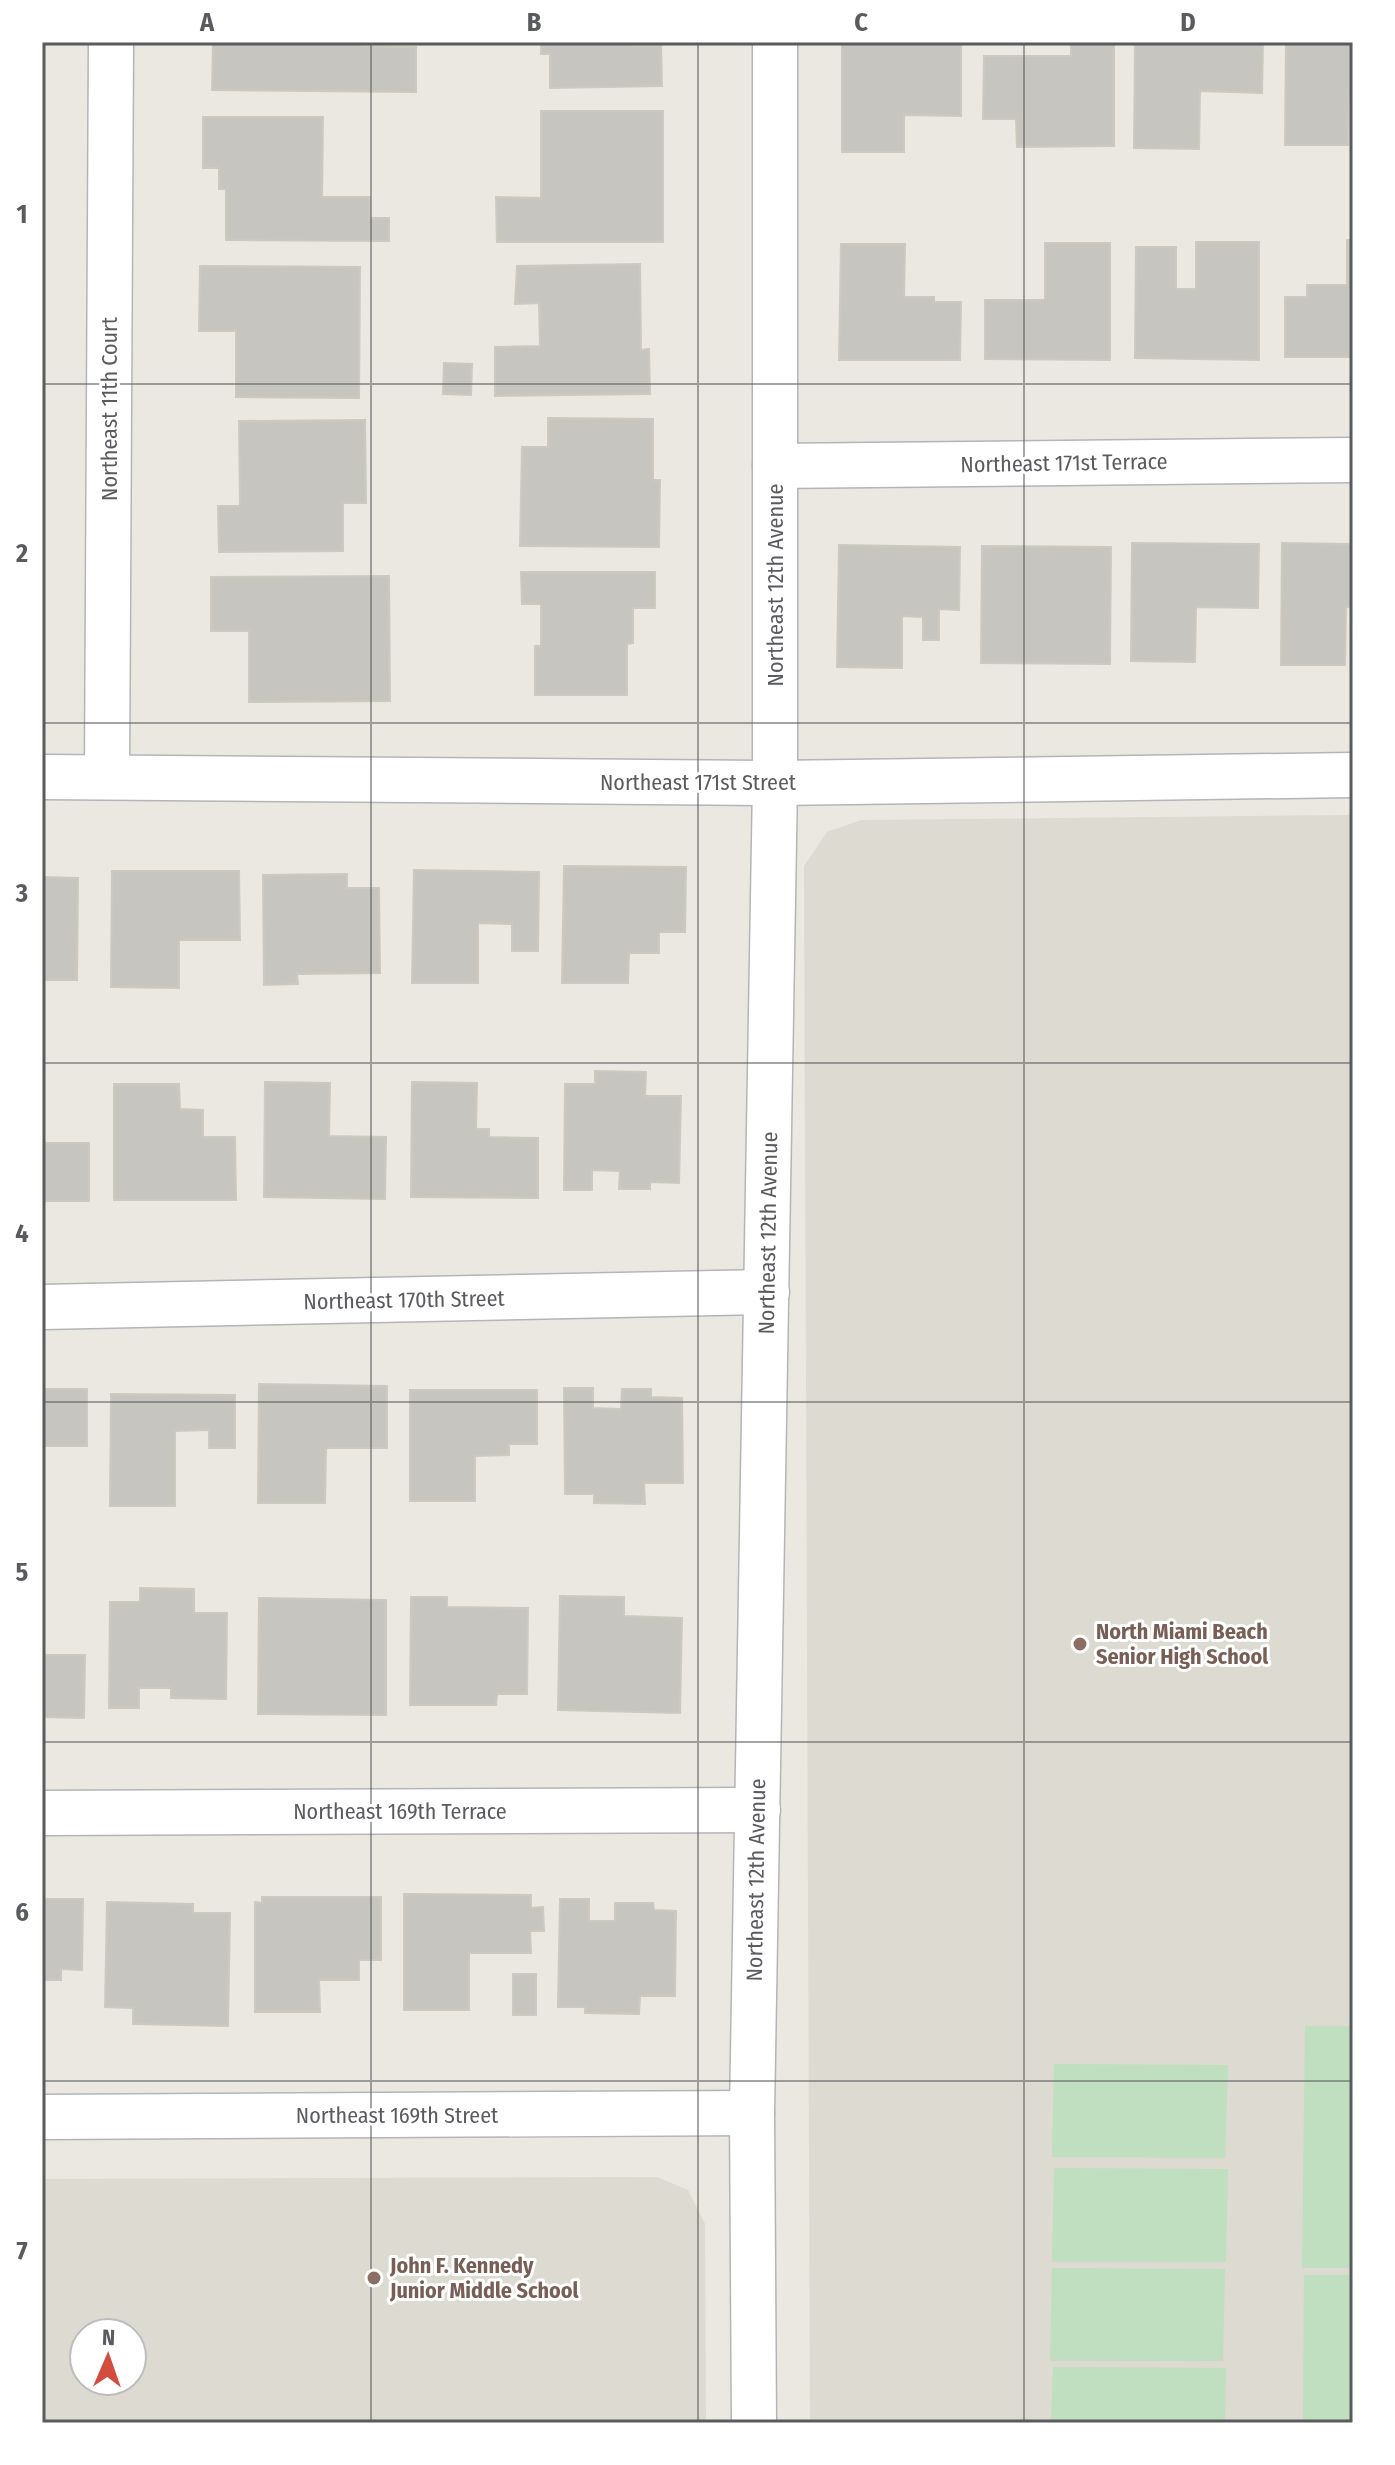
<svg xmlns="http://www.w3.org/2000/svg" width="1395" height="2465" font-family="'Fira Sans Condensed',sans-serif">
  <rect width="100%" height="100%" fill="#eae8e0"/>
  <!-- education -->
  <g fill="#dcdad1" fill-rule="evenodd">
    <path d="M 1353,815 L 1353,2423 L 810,2423 L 804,866 L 827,832 L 861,820 Z"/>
    <path d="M 657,2177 L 688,2190 L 705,2224 L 706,2423 L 42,2423 L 42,2179 ZM 84,2333 L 132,2333 L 132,2381 L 84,2381 Z"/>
  </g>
  <!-- green -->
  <g fill="#bfdfc0">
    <path d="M 1305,2026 L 1353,2026 L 1353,2268 L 1302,2268 Z"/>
    <path d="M 1054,2064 L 1228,2065 L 1225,2158 L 1052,2157 Z"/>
    <path d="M 1054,2168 L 1228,2169 L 1226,2262 L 1052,2262 Z"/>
    <path d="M 1052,2268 L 1225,2269 L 1223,2361 L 1050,2361 Z"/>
    <path d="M 1304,2275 L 1353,2275 L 1353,2423 L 1303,2423 Z"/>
    <path d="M 1053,2367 L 1226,2368 L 1225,2423 L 1051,2423 Z"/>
  </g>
  <!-- building -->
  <g fill="#c7c5bf" stroke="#cdc9bf" stroke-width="2">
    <path d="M 213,42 L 362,42 L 362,46 L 416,47 L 416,92 L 212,90 Z"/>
    <path d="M 541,42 L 634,42 L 634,46 L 661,46 L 662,86 L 550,88 L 550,54 L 541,54 Z"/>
    <path d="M 842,42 L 961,42 L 961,116 L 904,115 L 904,152 L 842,152 Z"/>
    <path d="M 1071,42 L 1114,42 L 1114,146 L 1017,147 L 1016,119 L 983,119 L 984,56 L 1071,56 Z"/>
    <path d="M 1135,42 L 1263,42 L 1262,93 L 1200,91 L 1199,149 L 1134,148 Z"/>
    <path d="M 1286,42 L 1353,42 L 1353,90 L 1349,90 L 1348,145 L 1285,145 Z"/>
    <path d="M 541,111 L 663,111 L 663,242 L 497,242 L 496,197 L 541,198 Z"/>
    <path d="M 203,117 L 323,117 L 322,197 L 370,197 L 370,218 L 389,218 L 389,241 L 226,240 L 226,189 L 219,189 L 219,168 L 203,168 Z"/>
    <path d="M 1347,240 L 1353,240 L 1353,357 L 1285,357 L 1285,297 L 1307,297 L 1307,285 L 1347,285 Z"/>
    <path d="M 1196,242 L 1259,242 L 1259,360 L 1135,358 L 1136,247 L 1176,247 L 1176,289 L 1196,289 Z"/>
    <path d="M 1045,243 L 1110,243 L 1110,360 L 985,359 L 985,300 L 1045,300 Z"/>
    <path d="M 841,244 L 905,244 L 904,297 L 934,297 L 934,302 L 961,302 L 960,360 L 839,360 Z"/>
    <path d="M 640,264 L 641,350 L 649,349 L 650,394 L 495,396 L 495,347 L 540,346 L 539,303 L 515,304 L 517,266 Z"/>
    <path d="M 200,266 L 360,267 L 359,398 L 236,397 L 236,331 L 199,331 Z"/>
    <path d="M 444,363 L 472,364 L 471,395 L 443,394 Z"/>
    <path d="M 548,418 L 653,419 L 653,480 L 660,480 L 659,547 L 520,546 L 522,447 L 548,447 Z"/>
    <path d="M 365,420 L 366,503 L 343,503 L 343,551 L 219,552 L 218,506 L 240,506 L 239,421 Z"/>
    <path d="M 1132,543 L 1259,544 L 1258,608 L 1196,607 L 1195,662 L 1131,661 Z"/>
    <path d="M 1282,543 L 1353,544 L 1353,607 L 1346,607 L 1345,665 L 1281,665 Z"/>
    <path d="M 839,545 L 960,547 L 959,610 L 939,609 L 939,640 L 923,640 L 923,617 L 902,616 L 902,668 L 837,667 Z"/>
    <path d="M 982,546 L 1111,547 L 1110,664 L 981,663 Z"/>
    <path d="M 521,572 L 655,572 L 655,608 L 633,608 L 633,643 L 627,644 L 627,695 L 535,695 L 535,646 L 541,646 L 541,604 L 522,604 Z"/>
    <path d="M 389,576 L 390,701 L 249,702 L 249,631 L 211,631 L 211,577 Z"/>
    <path d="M 564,866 L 686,867 L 685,932 L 659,932 L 659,953 L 629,953 L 628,983 L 562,983 Z"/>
    <path d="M 414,870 L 539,872 L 538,951 L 512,951 L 512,924 L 478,923 L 478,983 L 412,983 Z"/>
    <path d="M 112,871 L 239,871 L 240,940 L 179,940 L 179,988 L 111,987 Z"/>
    <path d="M 347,874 L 347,888 L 379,888 L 380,973 L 297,974 L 298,984 L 264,985 L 263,875 Z"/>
    <path d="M 42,877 L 78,878 L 77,980 L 42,980 Z"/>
    <path d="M 595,1071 L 646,1072 L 645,1096 L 681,1096 L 679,1183 L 650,1182 L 650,1189 L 619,1189 L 620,1171 L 592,1170 L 592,1190 L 564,1190 L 565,1084 L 595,1084 Z"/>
    <path d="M 265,1082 L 330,1083 L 329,1136 L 386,1137 L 385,1199 L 264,1197 Z"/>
    <path d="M 412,1082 L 477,1083 L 476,1129 L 489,1129 L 489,1137 L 538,1138 L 538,1198 L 411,1197 Z"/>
    <path d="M 114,1084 L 179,1084 L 180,1109 L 203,1110 L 203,1137 L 235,1137 L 236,1200 L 114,1200 Z"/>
    <rect x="42" y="1143" width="47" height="58"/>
    <path d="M 259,1384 L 387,1386 L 387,1448 L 326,1448 L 325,1503 L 258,1503 Z"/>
    <path d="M 564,1388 L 593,1388 L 593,1408 L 621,1409 L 622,1389 L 651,1389 L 651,1397 L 682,1398 L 683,1483 L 644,1483 L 645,1504 L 594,1503 L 594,1494 L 565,1494 Z"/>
    <rect x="42" y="1389" width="45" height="57"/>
    <path d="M 410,1390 L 537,1390 L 537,1444 L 509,1444 L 509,1455 L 475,1456 L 475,1501 L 410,1501 Z"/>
    <path d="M 111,1394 L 235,1395 L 235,1448 L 209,1448 L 209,1430 L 175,1431 L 175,1506 L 110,1506 Z"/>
    <path d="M 140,1588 L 194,1589 L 194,1613 L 227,1613 L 226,1699 L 171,1698 L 171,1688 L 139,1688 L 139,1708 L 109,1708 L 110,1602 L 140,1602 Z"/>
    <path d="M 560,1596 L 624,1597 L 624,1616 L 682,1618 L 680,1713 L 558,1710 Z"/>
    <path d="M 411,1597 L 447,1597 L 447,1607 L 528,1608 L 527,1694 L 497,1694 L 496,1705 L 410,1705 Z"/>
    <path d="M 259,1598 L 386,1600 L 386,1715 L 258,1714 Z"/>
    <path d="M 42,1655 L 85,1655 L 84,1718 L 42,1717 Z"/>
    <path d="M 404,1894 L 531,1895 L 531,1908 L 543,1907 L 544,1931 L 530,1931 L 531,1953 L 469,1953 L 469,2010 L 404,2010 Z"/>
    <path d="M 262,1897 L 381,1897 L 381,1960 L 359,1960 L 359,1980 L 319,1980 L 320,2012 L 255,2012 L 255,1902 L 262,1903 Z"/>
    <path d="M 42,1899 L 83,1899 L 82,1970 L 61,1969 L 61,1980 L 42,1980 Z"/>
    <path d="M 560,1899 L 589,1899 L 589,1921 L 615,1921 L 615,1903 L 653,1903 L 654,1910 L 676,1911 L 675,1996 L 640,1996 L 639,2014 L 585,2013 L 585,2007 L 558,2007 Z"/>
    <path d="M 107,1902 L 193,1904 L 193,1913 L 230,1913 L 228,2026 L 133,2024 L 133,2008 L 105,2007 Z"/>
    <rect x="513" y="1974" width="23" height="41"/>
  </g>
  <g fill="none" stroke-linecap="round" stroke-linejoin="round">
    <defs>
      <g id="minor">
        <path d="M 775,466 L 1353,460"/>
        <path d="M 107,776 L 111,42"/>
        <path d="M 42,777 L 775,783 L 1353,775"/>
        <path d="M 42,1307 L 767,1292"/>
        <path d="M 42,1813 L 758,1810"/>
        <path d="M 42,2117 L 752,2113"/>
        <path d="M 754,2423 L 752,2113 L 775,783 L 775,42"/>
      </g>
    </defs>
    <!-- minor casing -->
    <use href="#minor" stroke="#b3b5b9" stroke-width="47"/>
    <!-- minor -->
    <use href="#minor" stroke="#fff" stroke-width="44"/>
  </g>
  <!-- grid -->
  <path fill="none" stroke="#595b5f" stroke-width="2" stroke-opacity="0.55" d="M 371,42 L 371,2423M 698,42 L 698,2423M 1024,42 L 1024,2423M 42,384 L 1353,384M 42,723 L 1353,723M 42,1063 L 1353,1063M 42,1402 L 1353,1402M 42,1742 L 1353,1742M 42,2081 L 1353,2081"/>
  <!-- markers -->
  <g fill="#8d6e63" stroke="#fff" stroke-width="3">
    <circle cx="1080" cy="1644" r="8"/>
    <circle cx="374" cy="2278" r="8"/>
  </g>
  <g text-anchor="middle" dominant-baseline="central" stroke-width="6" stroke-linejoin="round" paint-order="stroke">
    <!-- street labels -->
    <g font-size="22" fill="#595b5f" stroke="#fff">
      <text transform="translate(109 409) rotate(-90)">Northeast 11th Court</text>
      <text transform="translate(1064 463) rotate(-1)">Northeast 171st Terrace</text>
      <text transform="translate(775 585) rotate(-90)">Northeast 12th Avenue</text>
      <text x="698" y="782">Northeast 171st Street</text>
      <text transform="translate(768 1233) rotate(-89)">Northeast 12th Avenue</text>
      <text transform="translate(404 1300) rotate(-1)">Northeast 170th Street</text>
      <text x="400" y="1811">Northeast 169th Terrace</text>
      <text transform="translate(756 1880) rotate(-89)">Northeast 12th Avenue</text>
      <text x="397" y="2115">Northeast 169th Street</text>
    </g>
    <!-- education labels -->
    <g font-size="22" font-weight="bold" fill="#785e54" stroke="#fff" text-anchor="start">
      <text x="1096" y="1631">North Miami Beach<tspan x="1096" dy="25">Senior High School</tspan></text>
      <text x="390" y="2265">John F. Kennedy<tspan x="390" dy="25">Junior Middle School</tspan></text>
    </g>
  </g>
  <!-- border -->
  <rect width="1395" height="2465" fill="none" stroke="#ffffff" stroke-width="88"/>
  <!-- north arrow -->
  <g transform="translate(108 2357) rotate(2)"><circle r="38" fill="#ffffff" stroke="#bdbdbf" stroke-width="2"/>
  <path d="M0-6L14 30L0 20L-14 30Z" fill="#d24d3e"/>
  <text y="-12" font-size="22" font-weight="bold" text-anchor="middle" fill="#595b5f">N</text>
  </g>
  <rect x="44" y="44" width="1307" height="2377" fill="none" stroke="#595b5f" stroke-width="3"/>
  <g font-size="26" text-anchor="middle" font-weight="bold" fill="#595b5f">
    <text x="207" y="31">A</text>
    <text x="534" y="31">B</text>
    <text x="861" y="31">C</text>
    <text x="1188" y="31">D</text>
    <text x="22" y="223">1</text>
    <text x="22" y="562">2</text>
    <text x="22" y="902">3</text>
    <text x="22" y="1242">4</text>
    <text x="22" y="1581">5</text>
    <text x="22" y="1921">6</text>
    <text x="22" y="2260">7</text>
  </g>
</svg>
